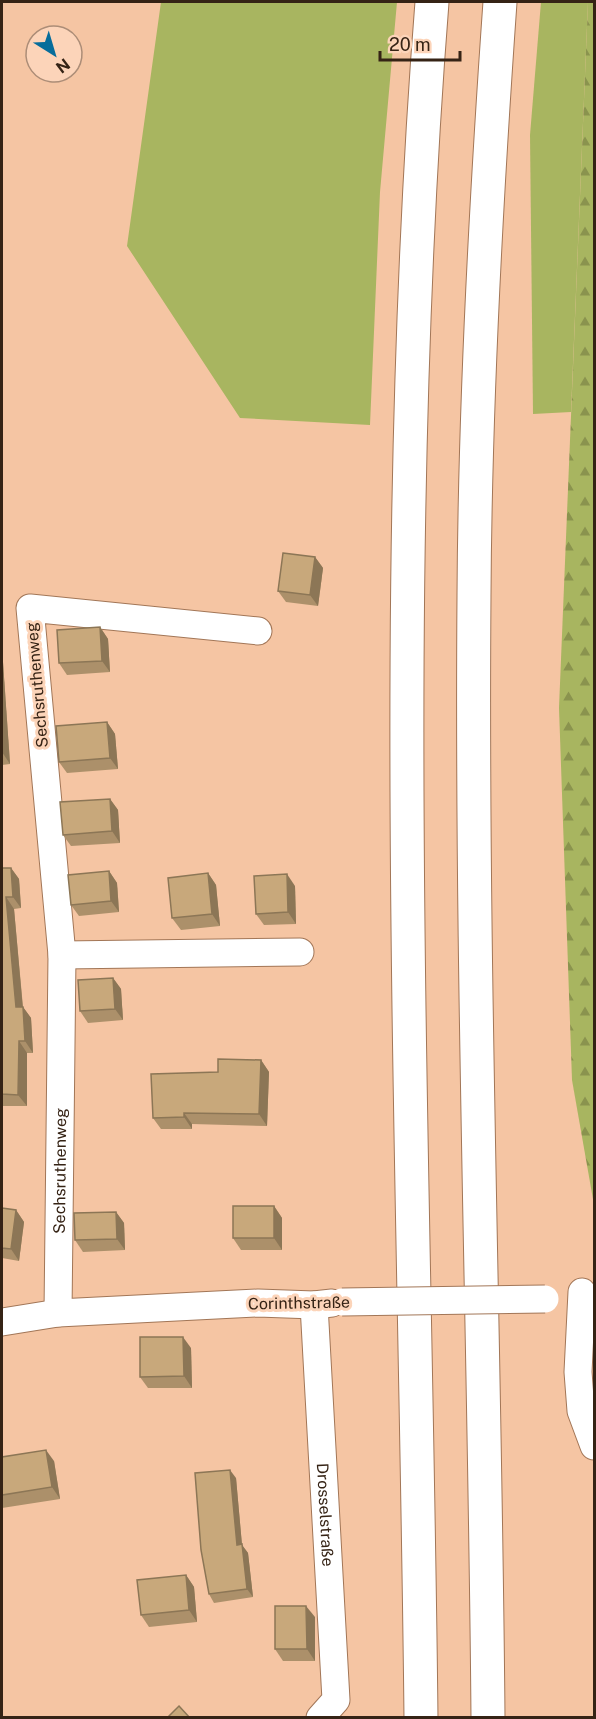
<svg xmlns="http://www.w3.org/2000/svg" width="596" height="1719" font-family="'Public Sans',sans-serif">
  <defs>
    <pattern id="forest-firs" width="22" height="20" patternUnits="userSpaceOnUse" patternTransform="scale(1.5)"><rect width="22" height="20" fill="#a8b560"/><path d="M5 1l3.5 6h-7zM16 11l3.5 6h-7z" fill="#8a934e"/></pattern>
  </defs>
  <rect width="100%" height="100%" fill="#f5c5a3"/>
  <!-- green -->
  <g fill="#a8b560">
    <path d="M 161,2 L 397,2 L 380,192 L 370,425 L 240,418 L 127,246 Z"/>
    <path d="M 541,2 L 588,2 L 571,412 L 533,414 L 530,135 Z"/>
  </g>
  <!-- forest -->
  <path fill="url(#forest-firs)" d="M 588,2 L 594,2 L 594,1205 L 572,1080 L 559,708 Z"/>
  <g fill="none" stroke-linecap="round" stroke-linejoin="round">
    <defs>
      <g id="minor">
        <path d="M 62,955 L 300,952"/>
        <path d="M 582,1292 L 578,1372 L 581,1411 L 594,1446"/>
        <path id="s1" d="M 314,1305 L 336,1700 L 320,1718"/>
        <path id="s2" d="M 58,1313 L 62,955 L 30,608 L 258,631"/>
        <path d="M 2,1322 L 58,1313 L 258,1303 L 314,1305 L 332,1303"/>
      </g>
      <g id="motorway">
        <path d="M 421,1718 C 415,1146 387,572 432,2"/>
        <path d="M 488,1718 C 485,1344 471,970 474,596 C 475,397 486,200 500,2"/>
      </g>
    </defs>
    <!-- minor casing -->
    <use href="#minor" stroke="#a27657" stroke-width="29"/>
    <!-- motorway casing -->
    <use href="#motorway" stroke="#a27657" stroke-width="35"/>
    <!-- minor -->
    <use href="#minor" stroke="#fff" stroke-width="27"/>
    <!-- motorway -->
    <use href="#motorway" stroke="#fff" stroke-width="33"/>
    <defs>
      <path id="minor-bridge" d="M 342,1302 L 545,1299"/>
    </defs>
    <!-- minor-bridge casing -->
    <use href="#minor-bridge" stroke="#a27657" stroke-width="29" stroke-linecap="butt"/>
    <!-- minor-bridge -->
    <use href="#minor-bridge" stroke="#fff" stroke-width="27"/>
  </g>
  <!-- wall -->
  <g fill="#ac906a">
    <path d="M 315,557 L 323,568 L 318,606 L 286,602 L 278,591 Z"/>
    <path d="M 100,627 L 108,639 L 110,672 L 67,675 L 59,663 Z"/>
    <path d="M 2,648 L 10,764 L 2,765 Z"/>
    <path d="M 107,722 L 115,734 L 118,769 L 67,773 L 59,762 Z"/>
    <path d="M 110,799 L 118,810 L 120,843 L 71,846 L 63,835 Z"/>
    <path d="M 2,868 L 11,868 L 19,879 L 21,908 L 14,909 L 23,1007 L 31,1018 L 33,1053 L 27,1053 L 27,1106 L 2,1106 Z"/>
    <path d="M 109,871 L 117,883 L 119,912 L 79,916 L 71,905 Z"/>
    <path d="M 208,873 L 216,885 L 220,926 L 181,930 L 172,918 Z"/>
    <path d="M 295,886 L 296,924 L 264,925 L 256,914 Z"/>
    <path d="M 113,978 L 121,989 L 123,1020 L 88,1023 L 80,1011 Z"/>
    <path d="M 261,1060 L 269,1072 L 267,1126 L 192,1124 L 192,1129 L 161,1129 L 153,1118 L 218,1072 Z"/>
    <path d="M 274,1206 L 282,1218 L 282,1250 L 241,1250 L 233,1238 Z"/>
    <path d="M 2,1208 L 16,1210 L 24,1222 L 19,1261 L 2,1258 Z"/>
    <path d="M 116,1212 L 124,1223 L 125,1250 L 83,1252 L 75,1240 Z"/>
    <path d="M 191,1348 L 192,1388 L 148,1388 L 140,1377 Z"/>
    <path d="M 2,1457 L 54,1461 L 60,1499 L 2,1508 Z"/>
    <path d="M 236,1478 L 242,1545 L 248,1553 L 253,1597 L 214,1603 L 209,1594 Z"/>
    <path d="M 186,1575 L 194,1587 L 197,1622 L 149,1627 L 141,1615 Z"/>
    <path d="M 315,1617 L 315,1661 L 283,1661 L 275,1649 Z"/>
  </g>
  <!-- shaded-wall -->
  <g fill="#8c7656">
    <path d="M 315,557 L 323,568 L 318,606 L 310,595 Z"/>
    <path d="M 100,627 L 108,639 L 110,672 L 102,661 Z"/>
    <path d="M 2,648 L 10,764 L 2,752 Z"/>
    <path d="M 107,722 L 115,734 L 118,769 L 110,758 Z"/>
    <path d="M 110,799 L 118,810 L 120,843 L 112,831 Z"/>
    <path d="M 11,868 L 19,879 L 21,908 L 13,897 Z"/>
    <path d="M 109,871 L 117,883 L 119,912 L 111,901 Z"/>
    <path d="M 208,873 L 216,885 L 220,926 L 212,914 Z"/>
    <path d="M 287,874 L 295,886 L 296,924 L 288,912 Z"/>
    <path d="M 6,897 L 14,909 L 23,1010 L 23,1007 L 31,1018 L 33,1053 L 25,1041 L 16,1007 Z"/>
    <path d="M 113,978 L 121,989 L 123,1020 L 115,1009 Z"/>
    <path d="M 19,1041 L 27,1053 L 27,1106 L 18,1095 Z"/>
    <path d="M 261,1060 L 269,1072 L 267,1126 L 259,1114 Z"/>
    <path d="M 184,1113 L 192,1124 L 192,1129 L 184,1117 Z"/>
    <path d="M 274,1206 L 282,1218 L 282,1250 L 274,1238 Z"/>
    <path d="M 16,1210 L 24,1222 L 19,1261 L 11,1249 Z"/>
    <path d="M 116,1212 L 124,1223 L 125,1250 L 117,1239 Z"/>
    <path d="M 183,1337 L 191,1348 L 192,1388 L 184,1376 Z"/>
    <path d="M 46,1450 L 54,1461 L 60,1499 L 52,1487 Z"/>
    <path d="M 230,1470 L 236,1478 L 242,1545 L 248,1553 L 253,1597 L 247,1589 L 237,1545 Z"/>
    <path d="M 186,1575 L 194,1587 L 197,1622 L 189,1610 Z"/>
    <path d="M 306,1606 L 315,1617 L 315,1661 L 307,1649 Z"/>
  </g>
  <!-- building -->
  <g fill="#c8a87b" stroke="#8c7656" stroke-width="1.5">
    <path d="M 283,553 L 315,557 L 310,595 L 278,591 Z"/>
    <path d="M 100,627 L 102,661 L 59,663 L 57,630 Z"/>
    <path d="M 107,722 L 110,758 L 59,762 L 56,726 Z"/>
    <path d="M 110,799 L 112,831 L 63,835 L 60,802 Z"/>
    <path d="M 2,868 L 11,868 L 13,897 L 6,897 L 16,1007 L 23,1007 L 25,1041 L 19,1041 L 18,1095 L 2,1094 Z"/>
    <path d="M 109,871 L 111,901 L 71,905 L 68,875 Z"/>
    <path d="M 208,873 L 212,914 L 172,918 L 168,878 Z"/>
    <path d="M 287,874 L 288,912 L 256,914 L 254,876 Z"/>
    <path d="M 113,978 L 115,1009 L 80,1011 L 78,980 Z"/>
    <path d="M 218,1059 L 261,1060 L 259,1114 L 184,1113 L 184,1117 L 153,1118 L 151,1074 L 218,1072 Z"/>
    <rect x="233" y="1206" width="41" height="32"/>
    <path d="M 2,1208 L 16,1210 L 11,1249 L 2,1248 Z"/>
    <path d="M 116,1212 L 117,1239 L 75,1240 L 74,1213 Z"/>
    <path d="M 140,1337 L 183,1337 L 184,1376 L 140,1377 Z"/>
    <path d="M 46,1450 L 52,1487 L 2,1495 L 2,1457 Z"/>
    <path d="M 230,1470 L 237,1545 L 242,1544 L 247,1589 L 209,1594 L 201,1550 L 195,1473 Z"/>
    <path d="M 186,1575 L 189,1610 L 141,1615 L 137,1580 Z"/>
    <path d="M 275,1606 L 306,1606 L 307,1649 L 275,1649 Z"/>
    <path d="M 179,1706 L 190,1718 L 167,1718 Z"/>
  </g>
  <g text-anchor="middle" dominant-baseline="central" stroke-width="6" stroke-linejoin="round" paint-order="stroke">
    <!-- street labels -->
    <g font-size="16" fill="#352315" stroke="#fcd4b9">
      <text transform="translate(37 685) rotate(-95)">Sechsruthenweg</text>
      <text stroke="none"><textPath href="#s2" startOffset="142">Sechsruthenweg</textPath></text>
      <text transform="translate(299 1303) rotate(-1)">Corinthstraße</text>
      <text stroke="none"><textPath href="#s1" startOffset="210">Drosselstraße</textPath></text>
    </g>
  </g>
  <!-- border -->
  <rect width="596" height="1719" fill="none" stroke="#352315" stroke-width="6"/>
  <!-- north arrow -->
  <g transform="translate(54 54) rotate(143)"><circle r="28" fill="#fcd4b9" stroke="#ac8d77" stroke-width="1.5"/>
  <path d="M0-4.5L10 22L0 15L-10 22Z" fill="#076d9b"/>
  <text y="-9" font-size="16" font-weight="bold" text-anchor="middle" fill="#352315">N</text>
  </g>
  <!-- scale -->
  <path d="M380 51v9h80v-9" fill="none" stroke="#352315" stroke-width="3"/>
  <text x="389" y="51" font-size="18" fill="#352315" stroke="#fcd4b9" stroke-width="4.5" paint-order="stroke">20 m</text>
</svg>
